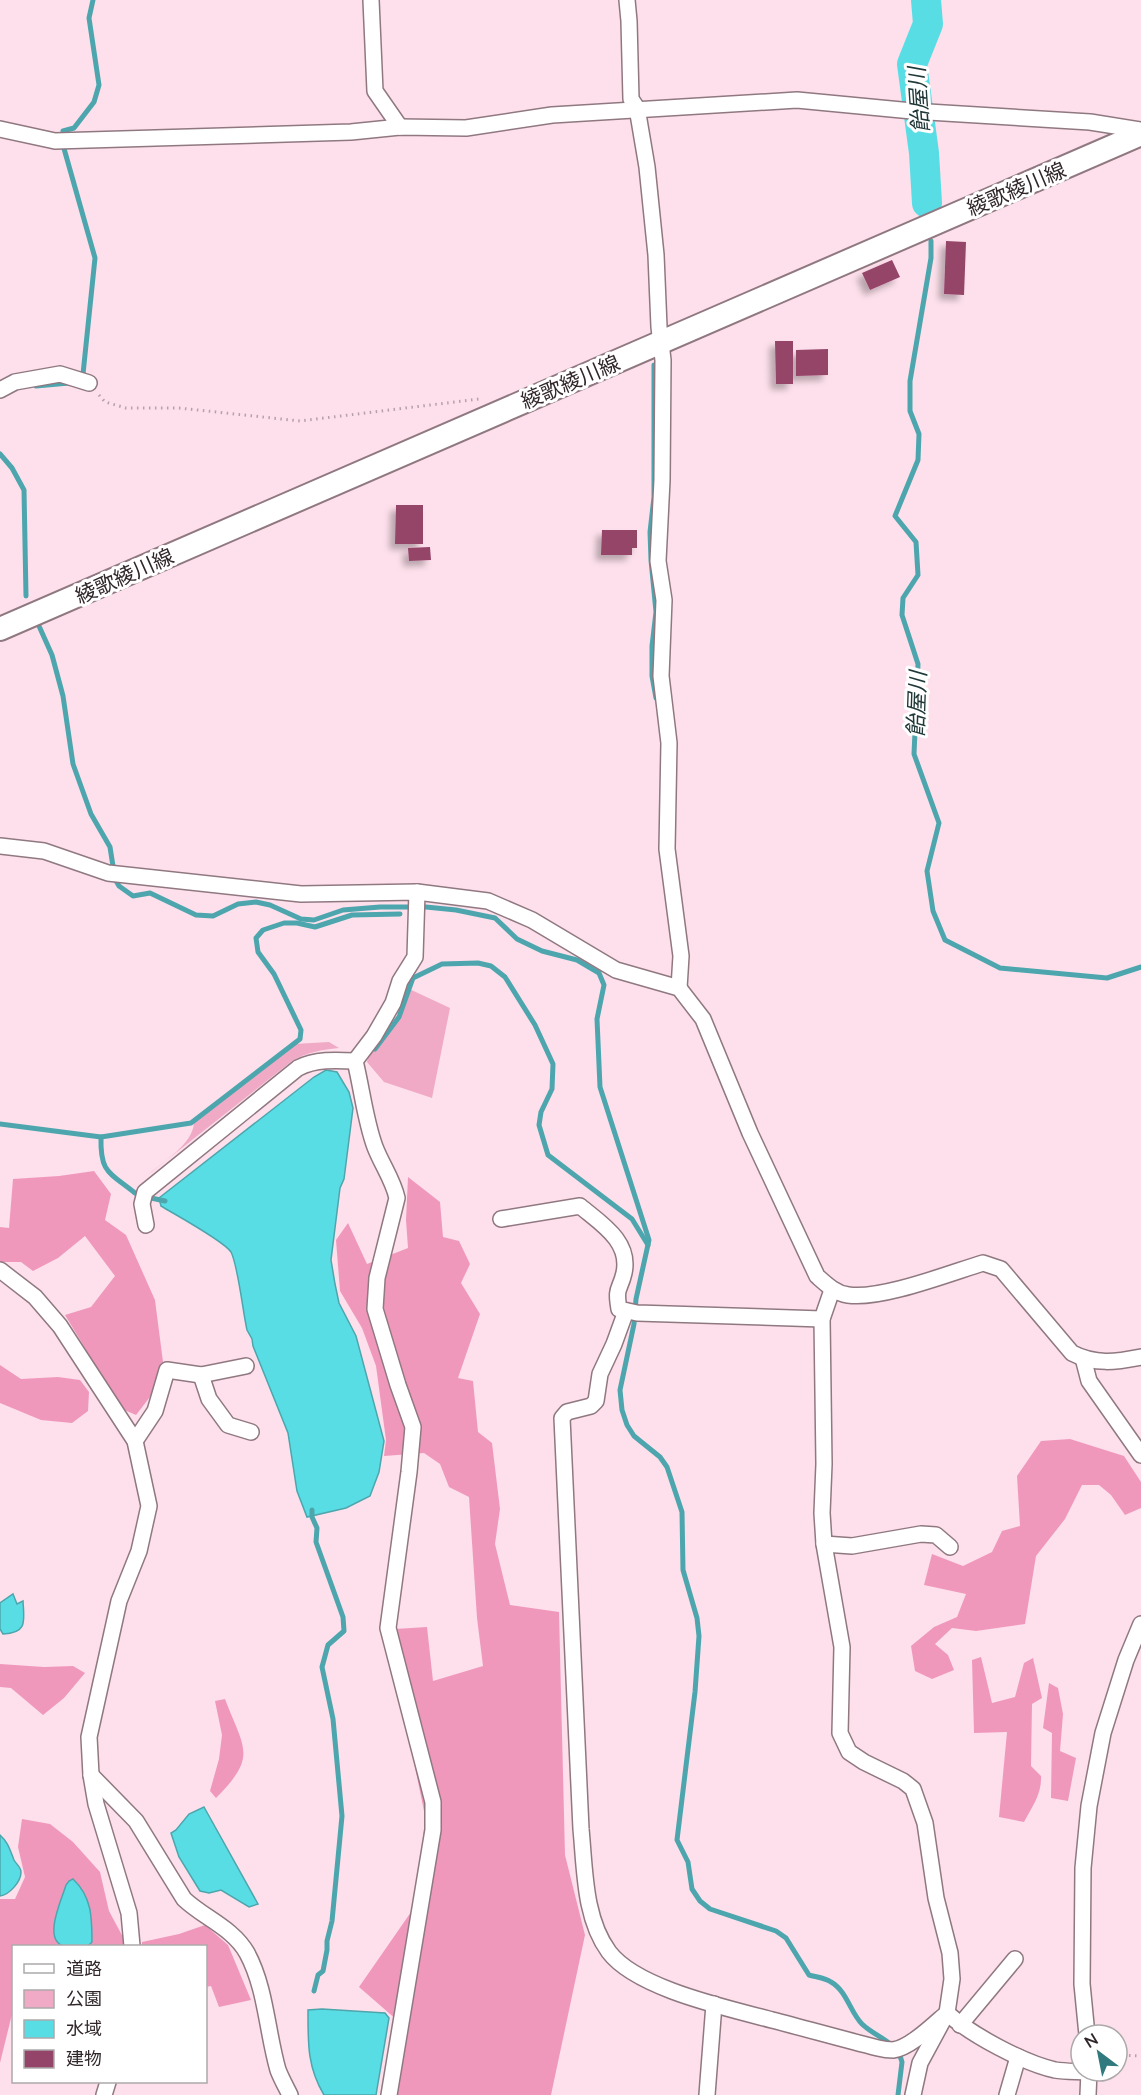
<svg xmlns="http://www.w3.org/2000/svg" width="1141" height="2095" font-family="Lato,'Noto Sans JP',sans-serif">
  <defs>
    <filter id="shadow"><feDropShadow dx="-5.5" dy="5.5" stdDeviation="3" flood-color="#0004"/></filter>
  </defs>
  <rect width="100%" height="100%" fill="#fde0eb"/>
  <!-- green -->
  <g fill="#f1aac6">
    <path d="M 405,987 L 450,1008 L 432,1098 L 384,1082 L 367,1062 L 370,1049 L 398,1015 Z"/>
    <path d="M 329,1042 L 339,1048 C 322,1050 307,1052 292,1061 L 149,1174 C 165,1160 192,1145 194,1123 L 294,1044 Z"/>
  </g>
  <!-- forest -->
  <g fill="#f098bc">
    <path d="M 94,1171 L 111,1194 L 105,1220 L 126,1235 L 155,1300 L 163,1362 L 153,1393 L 136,1415 L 122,1409 L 65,1315 L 91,1307 L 115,1276 L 85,1236 L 58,1258 L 33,1271 L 21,1262 L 0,1262 L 0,1227 L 9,1228 L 13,1179 L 59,1176 Z"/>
    <path d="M 408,1177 L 440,1202 L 443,1237 L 459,1241 L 470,1264 L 461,1283 L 480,1314 L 458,1378 L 473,1381 L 478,1432 L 492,1443 L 500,1509 L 495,1544 L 510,1605 L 559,1612 L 565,1855 L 585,1935 L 551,2095 L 395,2095 L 405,2027 L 359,1987 L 418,1902 L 425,1816 L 402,1703 L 395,1629 L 427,1627 L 433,1681 L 483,1666 L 477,1618 L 469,1497 L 449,1487 L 440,1464 L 424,1453 L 384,1456 L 386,1440 L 376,1366 L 362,1328 L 340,1291 L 336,1240 L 348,1223 L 367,1264 L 408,1248 L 406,1220 Z"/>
    <path d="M 0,1365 L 21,1379 L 58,1377 L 80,1380 L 89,1392 L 88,1411 L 72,1423 L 41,1420 L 0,1403 Z"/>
    <path d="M 1070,1439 L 1124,1456 L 1141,1482 L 1141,1508 L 1125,1515 L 1111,1495 L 1099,1485 L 1082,1485 L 1065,1519 L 1036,1556 L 1025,1624 L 976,1631 L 952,1628 L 935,1644 L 948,1655 L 954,1670 L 932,1679 L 915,1671 L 911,1646 L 934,1627 L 957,1617 L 966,1594 L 924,1585 L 932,1554 L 963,1566 L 992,1552 L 1002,1531 L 1020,1526 L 1017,1476 L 1041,1441 Z"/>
    <path d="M 981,1657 L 992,1703 L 1015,1697 L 1024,1663 L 1033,1658 L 1042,1698 L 1032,1704 L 1031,1766 L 1041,1776 C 1042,1794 1032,1807 1024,1822 L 999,1817 L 1007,1732 L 974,1733 L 972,1660 Z"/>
    <path d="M 0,1664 L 44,1667 L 73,1666 L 85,1673 L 64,1698 L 43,1715 L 11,1688 L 0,1687 Z"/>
    <path d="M 1049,1683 L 1058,1688 L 1063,1714 L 1060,1751 L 1076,1758 L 1068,1801 L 1051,1798 L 1052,1733 L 1043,1728 Z"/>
    <path d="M 225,1699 C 244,1749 258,1756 216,1798 L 210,1791 L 219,1759 L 222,1735 L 215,1701 Z"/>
    <path d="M 22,1819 L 50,1824 L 73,1842 L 100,1872 L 109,1911 L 124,1939 L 124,1946 L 14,1946 L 13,2010 L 0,2063 L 0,1899 L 15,1899 L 25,1877 L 18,1847 Z"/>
    <path d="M 205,1925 L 228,1945 L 251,2000 L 219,2007 L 211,1986 L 206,1987 L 206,1946 L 142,1946 L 142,1942 L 179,1934 Z"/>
  </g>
  <!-- water -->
  <g fill="#59dde5" stroke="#4da6ad" stroke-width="1.5">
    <path d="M 326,1070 L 337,1072 L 349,1092 L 353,1108 L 344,1179 L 340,1188 L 331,1260 L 335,1284 L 339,1303 L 356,1336 L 384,1441 L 379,1472 L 370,1496 L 346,1508 L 307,1517 L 297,1491 L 288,1433 L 253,1346 L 252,1339 L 247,1330 C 243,1313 238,1265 231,1252 C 224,1241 174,1214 161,1206 L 159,1198 L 314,1077 Z"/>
    <path d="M 13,1594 L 17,1604 L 23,1601 C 24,1621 28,1633 3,1634 L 0,1629 L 0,1603 Z"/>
    <path d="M 204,1807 L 258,1904 L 249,1907 L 221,1890 L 209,1893 L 200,1891 L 179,1857 L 171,1833 L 176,1830 L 189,1814 Z"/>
    <path d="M 0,1835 C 8,1842 10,1850 14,1860 C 16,1864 21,1867 21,1872 C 21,1882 9,1895 0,1896 Z"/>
    <path d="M 73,1879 C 92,1897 92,1918 92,1942 L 88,1946 C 80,1947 71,1948 64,1946 C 42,1940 62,1899 66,1885 L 69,1881 Z"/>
    <path d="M 322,2009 L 385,2013 L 389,2018 L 376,2095 L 324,2095 C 307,2067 308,2042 308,2010 Z"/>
  </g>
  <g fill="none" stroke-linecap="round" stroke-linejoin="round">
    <!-- stream -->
    <g stroke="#4da6ad" stroke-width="5">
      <path d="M 63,131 L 74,128 L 94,102 L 99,85 L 89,18 L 93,0"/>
      <path d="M 63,145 L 95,258 L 83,374 L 79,378"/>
      <path d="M 931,241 L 931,258 L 910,381 L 910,411 L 919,434 L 918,460 L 895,516 L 916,542 L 918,575 L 903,598 L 902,615 L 918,664 L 914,754 L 939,823 L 927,871 L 933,911 L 945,940 L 1000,968 L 1107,978 L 1141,967"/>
      <path d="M 654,365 L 654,497 L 650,532 L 651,560 L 656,612 L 652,646 L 652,676 L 656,698"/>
      <path d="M 36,386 L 69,383"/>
      <path d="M 0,454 L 12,468 L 24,490 L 26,596"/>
      <path d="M 39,626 L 52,655 L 63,696 L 73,764 L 91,814 L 110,847 L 115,879 L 119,886 L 133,896 L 150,893 L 196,915 L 213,916 L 238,904 L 256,902 L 270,905 L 301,919 L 314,920 L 343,910 L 380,907 L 426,907 L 456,910 L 495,918 L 517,939 L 542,951 L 577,960 L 599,973 L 604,985 L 597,1019 L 600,1087 L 649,1240 L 636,1299 L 634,1324 L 620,1390 L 622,1410 L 627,1425 L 634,1436 L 660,1457 L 667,1467 L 682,1512 L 683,1570 L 697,1618 L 699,1636 L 695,1692 L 677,1840 L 688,1862 L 692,1889 L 700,1901 L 710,1909 L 776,1931 L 786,1938 L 809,1975 C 816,1977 825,1978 831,1982 C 847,1991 850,2012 862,2024 C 875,2037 897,2041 902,2062 L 898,2095"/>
      <path d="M 375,1049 L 399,1017 L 413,978 L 442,964 L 478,963 L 491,966 L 505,977 L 535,1025 L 553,1064 L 552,1089 L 541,1112 L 539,1125 L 548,1155 L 632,1219 L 648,1245"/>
      <path d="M 0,1124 L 101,1137 L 191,1123 L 300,1039 L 301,1030 L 274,974 L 258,952 L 256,938 L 263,930 L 284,923 L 297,923 L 315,927 L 352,915 L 400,914"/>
      <path d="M 101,1137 C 100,1173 109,1172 135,1193"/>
      <path d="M 151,1198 L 165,1201"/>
      <path d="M 312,1510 L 312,1517 L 317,1528 L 316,1542 L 343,1617 L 344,1631 L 328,1645 L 322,1667 L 333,1719 L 342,1816 L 332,1921 L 327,1941 L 327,1950 L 323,1971 L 318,1975 L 314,1991"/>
    </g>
    <!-- river -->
    <path stroke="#59dde5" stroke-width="30" d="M 926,0 L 928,24 L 912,64 L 924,153 L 927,203"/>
  </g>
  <!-- building -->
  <g fill="#944468" filter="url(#shadow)">
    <path d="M 946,241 L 966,242 L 964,295 L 944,294 Z"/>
    <path d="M 892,260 L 900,277 L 870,290 L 862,273 Z"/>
    <path d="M 775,341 L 793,341 L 793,384 L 776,384 Z"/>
    <path d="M 828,349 L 828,375 L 796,376 L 796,350 Z"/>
    <path d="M 396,505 L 423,505 L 423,544 L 395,544 Z"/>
    <path d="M 602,530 L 637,530 L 637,548 L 632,548 L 632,555 L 601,555 Z"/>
    <path d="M 430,547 L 431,560 L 409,561 L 408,548 Z"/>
  </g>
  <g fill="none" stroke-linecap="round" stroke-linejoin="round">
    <defs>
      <g id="minor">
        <path d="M 371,0 L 375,91 L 400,127"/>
        <path d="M 627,0 L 629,21 L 631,99 L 637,108 L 647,167 L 656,255 L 659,327 L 663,360 L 662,480 L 658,561 L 664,600 L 661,676 L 669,743 L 667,849 L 681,956 L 679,988"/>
        <path d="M 0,129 L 55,141 L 351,132 L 400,127 L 466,128 L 552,115 L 797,100 L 912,111 L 1090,122 L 1141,130"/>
        <path d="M 0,390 L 15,382 L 60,374 L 89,383"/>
        <path d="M 0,846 L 44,851 L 108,873 L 301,894 L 417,892 L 488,901 L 532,920 L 616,970 L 679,988 L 703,1019 L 750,1133 L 817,1276 C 826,1284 835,1293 848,1295 C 881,1300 950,1273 983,1263 L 1001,1269 L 1072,1353 C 1095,1365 1116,1362 1141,1357"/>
        <path d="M 501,1219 L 580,1206 C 600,1223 631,1241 624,1273 C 620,1291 615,1286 619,1309 L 637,1313 L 822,1319"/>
        <path d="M 146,1225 L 142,1204 L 145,1192 L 298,1068 C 315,1059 336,1060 355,1061"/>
        <path d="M 0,1270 L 35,1297 L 60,1326 L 135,1441 L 149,1506 L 139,1551 L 119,1601 L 89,1737 L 91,1775 L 96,1804 L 129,1913 L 132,1946"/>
        <path d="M 832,1290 L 822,1319 L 824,1464 L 822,1513 L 824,1544 L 842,1647 L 840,1733 L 849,1752 L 864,1762 L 903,1781 L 913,1789 L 925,1823 L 936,1898 L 950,1953 L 952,1979 L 947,2013 L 920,2063 L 913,2095"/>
        <path d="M 626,1311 L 614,1344 L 600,1374 L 596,1401 L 591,1406 L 567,1412 L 562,1418 L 581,1829 C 585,1870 584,1918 609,1952 C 637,1989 728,2008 772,2020 C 807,2029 842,2039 878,2048 C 882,2049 888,2050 893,2050 C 910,2048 934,2024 947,2013"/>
        <path d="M 1083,1358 L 1089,1381 L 1141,1455"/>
        <path d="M 201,1375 L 209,1399 L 228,1425 L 251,1432"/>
        <path d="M 135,1441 L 155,1411 L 167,1370 L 201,1375 L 246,1366"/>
        <path d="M 824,1544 L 852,1546 L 921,1534 L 936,1535 L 950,1547"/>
        <path d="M 91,1775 L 136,1821 L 184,1899 C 204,1918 233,1928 247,1953 C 266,1988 267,2032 278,2070 C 281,2078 286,2087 290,2095"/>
        <path d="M 947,2013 C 971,2035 1024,2063 1055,2070 C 1066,2072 1078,2071 1089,2072"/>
        <path d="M 960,2025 L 1015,1959"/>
        <path d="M 1087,2035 L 1082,1984 L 1083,1868 L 1089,1806 L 1103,1733 L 1126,1660 L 1141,1624"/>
        <path d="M 104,2095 L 108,2082"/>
        <path d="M 389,2095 L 433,1830 L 433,1802 L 388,1628 L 409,1472 L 413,1427 L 398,1385 L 375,1309 L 377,1278 L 397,1198 C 393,1180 382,1165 375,1147 C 365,1120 362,1089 355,1061 L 374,1036 L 393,1003 L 400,981 L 415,957 L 417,892"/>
        <path d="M 707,2095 L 714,2004"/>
        <path d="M 1007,2095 L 1018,2057"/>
        <path d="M 1088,2095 L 1089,2071"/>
      </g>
      <path id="secondary" d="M 0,629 L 1141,134"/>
    </defs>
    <!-- minor casing -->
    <use href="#minor" stroke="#907881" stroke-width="18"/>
    <!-- secondary casing -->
    <use href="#secondary" stroke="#907881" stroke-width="26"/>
    <!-- path -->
    <g stroke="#b7a1a9" stroke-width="3" stroke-dasharray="1.5 4.5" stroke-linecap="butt">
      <path d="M 99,395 L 105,402 L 126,408 L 179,408 L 300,421 L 479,399"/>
      <path d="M 1117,2055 L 1141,2056"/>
    </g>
    <!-- minor -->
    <use href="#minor" stroke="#fff" stroke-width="15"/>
    <!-- secondary -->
    <use href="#secondary" stroke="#fff" stroke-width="22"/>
  </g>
  <g text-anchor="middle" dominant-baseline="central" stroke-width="6" stroke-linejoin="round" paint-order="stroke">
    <!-- street labels -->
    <g font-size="21" fill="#31272b" stroke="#fff">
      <text transform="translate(1016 188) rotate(-23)">綾歌綾川線</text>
      <text transform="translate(570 381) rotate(-23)">綾歌綾川線</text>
      <text transform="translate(124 575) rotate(-24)">綾歌綾川線</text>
    </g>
    <!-- water labels -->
    <g font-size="22" font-style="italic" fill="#213839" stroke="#fff">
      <text transform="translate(918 100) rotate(-94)">飴屋川</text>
      <text transform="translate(916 704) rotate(-88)">飴屋川</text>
    </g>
  </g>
  <!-- legend -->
  <rect x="12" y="1945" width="195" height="138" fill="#ffffff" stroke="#ada9aa" stroke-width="1.5"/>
  <rect x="24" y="1964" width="30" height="9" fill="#ffffff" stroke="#ada9aa" stroke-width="1.5"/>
  <text x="66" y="1975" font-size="18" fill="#31272b">道路</text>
  <rect x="24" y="1990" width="30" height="18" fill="#f1aac6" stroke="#ada9aa" stroke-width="1.5"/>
  <text x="66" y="2005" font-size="18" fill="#31272b">公園</text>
  <rect x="24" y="2020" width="30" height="18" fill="#59dde5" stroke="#ada9aa" stroke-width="1.5"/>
  <text x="66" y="2035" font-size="18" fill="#31272b">水域</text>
  <rect x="24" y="2050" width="30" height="18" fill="#944468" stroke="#ada9aa" stroke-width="1.5"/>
  <text x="66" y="2065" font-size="18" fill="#31272b">建物</text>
  <!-- north arrow -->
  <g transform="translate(1099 2053) rotate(328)"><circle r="28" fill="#ffffff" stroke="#ada9aa" stroke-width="1.5"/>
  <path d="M0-4.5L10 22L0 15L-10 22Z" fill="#30797e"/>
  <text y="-9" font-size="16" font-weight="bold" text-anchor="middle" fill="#31272b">N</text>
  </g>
</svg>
